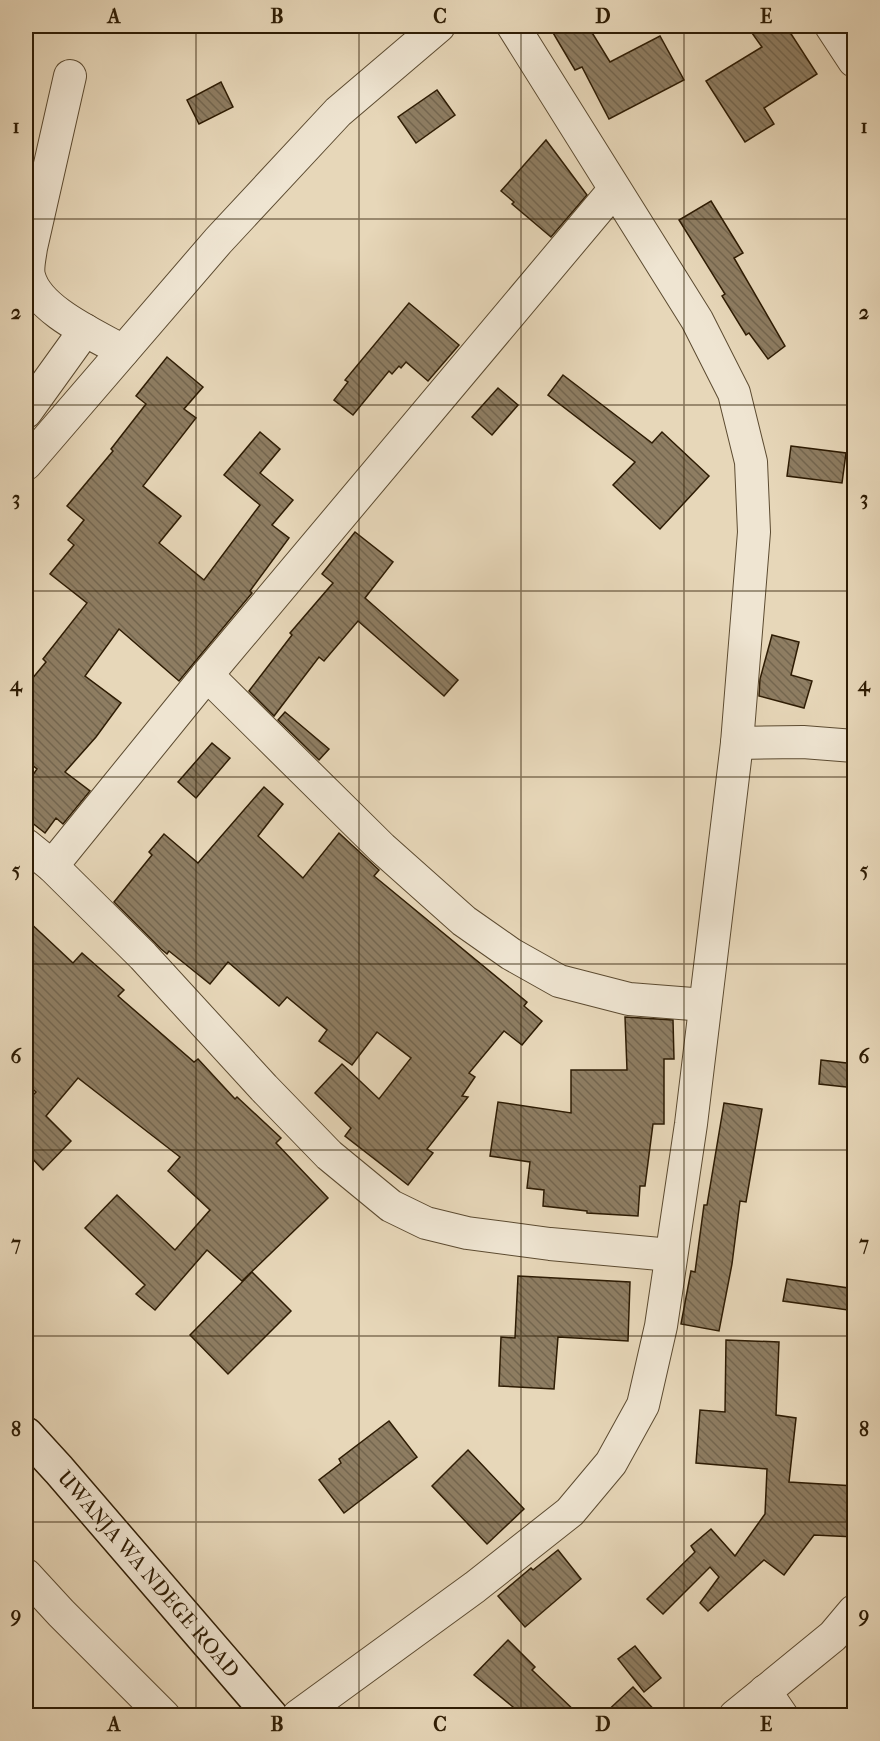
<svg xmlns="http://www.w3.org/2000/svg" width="880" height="1741" font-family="'IM FELL French Canon',serif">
  <defs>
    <pattern id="building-back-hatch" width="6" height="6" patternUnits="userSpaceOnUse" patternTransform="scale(1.5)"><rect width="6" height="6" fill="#8e7d62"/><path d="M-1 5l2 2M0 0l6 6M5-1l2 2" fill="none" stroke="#74664f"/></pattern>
  </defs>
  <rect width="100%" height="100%" fill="#e7d7b9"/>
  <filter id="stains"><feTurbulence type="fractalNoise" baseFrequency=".00333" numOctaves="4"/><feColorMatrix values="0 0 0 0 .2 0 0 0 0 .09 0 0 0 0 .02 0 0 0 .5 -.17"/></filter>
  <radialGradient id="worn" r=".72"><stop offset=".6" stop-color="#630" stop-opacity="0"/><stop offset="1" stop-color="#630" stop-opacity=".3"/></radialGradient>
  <!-- building -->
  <g fill="url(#building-back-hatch)" stroke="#2e1c04" stroke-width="1.5">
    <path d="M 549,26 L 588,26 L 610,62 L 660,36 L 684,80 L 609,119 L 582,67 L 575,70 Z"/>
    <path d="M 747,26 L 786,26 L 817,74 L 764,108 L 774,124 L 745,142 L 706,81 L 762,47 Z"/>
    <path d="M 221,82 L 233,107 L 199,124 L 187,100 Z"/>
    <path d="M 437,90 L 455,115 L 416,143 L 398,117 Z"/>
    <path d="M 546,140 L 587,195 L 551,237 L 512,204 L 514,202 L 501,191 Z"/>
    <path d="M 711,201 L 743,253 L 734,258 L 785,346 L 768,359 L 749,333 L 746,335 L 722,296 L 725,294 L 679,220 Z"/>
    <path d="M 409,303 L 459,345 L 428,381 L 406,362 L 401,368 L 399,366 L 392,374 L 389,371 L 353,415 L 334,400 L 348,382 L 345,380 Z"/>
    <path d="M 167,357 L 203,387 L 184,409 L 196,418 L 143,486 L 181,516 L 159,543 L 204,580 L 260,505 L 224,475 L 260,432 L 280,449 L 260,473 L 293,500 L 272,525 L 289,538 L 250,591 L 252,593 L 179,681 L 119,629 L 85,676 L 121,703 L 96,737 L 65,772 L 90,791 L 63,824 L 56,818 L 45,833 L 26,818 L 26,785 L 37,769 L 26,760 L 26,686 L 46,662 L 43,659 L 87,603 L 50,574 L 74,545 L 68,540 L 84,520 L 67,506 L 113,451 L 111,449 L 146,404 L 136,396 Z"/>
    <path d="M 563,375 L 652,443 L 662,432 L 709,476 L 660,529 L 613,485 L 635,462 L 548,395 Z"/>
    <path d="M 498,388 L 518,405 L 492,435 L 472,417 Z"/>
    <path d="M 791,446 L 846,453 L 842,483 L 787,476 Z"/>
    <path d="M 355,532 L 393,562 L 365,598 L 458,680 L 444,696 L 358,621 L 324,661 L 319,657 L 274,716 L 249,691 L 292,635 L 290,633 L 333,583 L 322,574 Z"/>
    <path d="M 772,635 L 799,642 L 791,675 L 812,681 L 804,708 L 759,696 L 760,679 Z"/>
    <path d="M 285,712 L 329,749 L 319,760 L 278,720 Z"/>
    <path d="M 212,743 L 230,758 L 196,798 L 178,782 Z"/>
    <path d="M 264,787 L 283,804 L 258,836 L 303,878 L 339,833 L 379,870 L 374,876 L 527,1002 L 524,1006 L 542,1021 L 522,1045 L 504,1031 L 469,1073 L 475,1077 L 462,1096 L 468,1097 L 427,1149 L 433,1153 L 408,1185 L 345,1136 L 351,1128 L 315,1093 L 342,1064 L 379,1099 L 411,1058 L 377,1032 L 352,1065 L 319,1041 L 327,1030 L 287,997 L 279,1006 L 228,962 L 210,984 L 169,951 L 167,954 L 161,949 L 114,902 L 152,855 L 149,852 L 164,834 L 198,863 Z"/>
    <path d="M 26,919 L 73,963 L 82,953 L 124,990 L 118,996 L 194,1062 L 198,1059 L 235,1099 L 237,1097 L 281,1138 L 276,1143 L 328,1198 L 242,1281 L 207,1250 L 155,1310 L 136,1294 L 145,1285 L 85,1228 L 117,1195 L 175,1250 L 210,1210 L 168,1171 L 180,1157 L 78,1078 L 46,1116 L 71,1141 L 43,1170 L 26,1152 L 26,1096 L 29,1099 L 36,1092 L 26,1083 Z"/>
    <path d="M 625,1017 L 673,1020 L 674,1059 L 664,1059 L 664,1124 L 653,1124 L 645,1186 L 640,1186 L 638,1216 L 587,1213 L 587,1211 L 543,1206 L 544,1190 L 527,1188 L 530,1162 L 490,1156 L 498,1102 L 571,1113 L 571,1070 L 627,1070 Z"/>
    <path d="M 821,1060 L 855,1064 L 855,1088 L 819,1084 Z"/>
    <path d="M 724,1103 L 762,1109 L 746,1202 L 740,1201 L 732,1264 L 719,1331 L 681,1324 L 691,1271 L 695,1272 L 704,1205 L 707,1205 Z"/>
    <path d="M 252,1272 L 291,1311 L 228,1374 L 190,1335 Z"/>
    <path d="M 518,1276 L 630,1282 L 628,1341 L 558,1337 L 554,1389 L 499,1386 L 501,1337 L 515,1338 Z"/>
    <path d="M 787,1279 L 855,1289 L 855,1311 L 783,1301 Z"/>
    <path d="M 726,1340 L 779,1342 L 776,1415 L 796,1418 L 789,1482 L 855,1486 L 855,1537 L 814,1535 L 784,1575 L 764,1560 L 708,1611 L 700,1603 L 719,1577 L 710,1567 L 663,1614 L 647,1599 L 695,1552 L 691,1546 L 711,1529 L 735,1556 L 765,1514 L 767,1469 L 696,1463 L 700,1410 L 725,1412 Z"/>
    <path d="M 389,1421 L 417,1457 L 344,1513 L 319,1480 L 341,1463 L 339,1459 Z"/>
    <path d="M 468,1450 L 524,1509 L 487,1544 L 432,1486 Z"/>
    <path d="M 558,1550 L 581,1579 L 525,1627 L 498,1596 L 531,1568 L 533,1570 Z"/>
    <path d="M 508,1640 L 535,1667 L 532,1670 L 580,1716 L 524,1716 L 474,1675 Z"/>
    <path d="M 635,1646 L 661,1678 L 644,1692 L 618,1659 Z"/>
    <path d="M 633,1687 L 660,1716 L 602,1716 Z"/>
  </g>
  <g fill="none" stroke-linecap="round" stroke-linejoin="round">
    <defs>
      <g id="street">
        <path d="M 831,26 L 854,61"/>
        <path d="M 70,76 L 31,248 C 30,256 27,268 29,276 C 37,310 95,335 123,351"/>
        <path d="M 26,412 L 85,330"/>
        <path d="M 26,464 L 218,241 L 338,112 L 439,26"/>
        <path d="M 207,675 L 382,848 L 464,921 L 511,954 L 559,981 L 629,999 L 705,1005"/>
        <path d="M 737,743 L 803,742 L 854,746"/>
        <path d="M 26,845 L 52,866 L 143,956 L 264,1088 L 329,1155 L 391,1206 L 426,1223 L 467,1233 L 550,1244 L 671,1255"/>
        <path d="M 52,866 L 207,675 L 614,190"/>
        <path d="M 26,1575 L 61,1613 L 164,1716"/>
        <path d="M 765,1691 L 782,1716"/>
        <path d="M 298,1716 L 475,1587 L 570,1512 L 611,1463 L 643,1405 L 661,1326 L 691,1124 L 737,743 L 754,532 L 751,462 L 734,393 L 697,320 L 513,26"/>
        <path d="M 735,1716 L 833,1636 L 854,1611"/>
      </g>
      <g id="secondary">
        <path id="s1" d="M 26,1434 L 59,1470 L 271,1716"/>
      </g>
    </defs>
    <!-- street casing -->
    <use href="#street" stroke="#5c4b31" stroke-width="34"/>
    <!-- secondary casing -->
    <use href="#secondary" stroke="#2e1c04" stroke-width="36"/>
    <!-- street -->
    <use href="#street" stroke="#efe5d2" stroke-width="32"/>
    <!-- secondary -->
    <use href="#secondary" stroke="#efe5d2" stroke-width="33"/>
  </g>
  <!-- grid -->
  <path fill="none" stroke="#2e1c04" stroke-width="1.5" stroke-opacity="0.55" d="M 196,26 L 196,1716M 359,26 L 359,1716M 521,26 L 521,1716M 684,26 L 684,1716M 26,219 L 854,219M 26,405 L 854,405M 26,591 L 854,591M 26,777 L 854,777M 26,964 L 854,964M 26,1150 L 854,1150M 26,1336 L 854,1336M 26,1522 L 854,1522"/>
  <g text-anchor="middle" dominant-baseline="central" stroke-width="6" stroke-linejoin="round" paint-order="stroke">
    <!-- street labels -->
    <g font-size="21" fill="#2e1c04" stroke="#efe5d2">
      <text stroke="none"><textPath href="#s1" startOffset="186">UWANJA WA NDEGE ROAD</textPath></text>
    </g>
  </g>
  <!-- margin -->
  <rect width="880" height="1741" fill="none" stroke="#e7d7b9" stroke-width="66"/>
  <rect x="33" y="33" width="814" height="1675" fill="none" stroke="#2e1c04" stroke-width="2"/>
  <g font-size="20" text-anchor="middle" font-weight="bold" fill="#2e1c04">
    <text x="114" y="23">A</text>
    <text x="277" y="23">B</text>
    <text x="440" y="23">C</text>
    <text x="603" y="23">D</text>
    <text x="766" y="23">E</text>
    <text x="16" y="133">1</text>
    <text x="864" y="133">1</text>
    <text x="16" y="319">2</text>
    <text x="864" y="319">2</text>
    <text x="16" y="505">3</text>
    <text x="864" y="505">3</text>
    <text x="16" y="691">4</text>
    <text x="864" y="691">4</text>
    <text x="16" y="877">5</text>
    <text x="864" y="877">5</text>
    <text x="16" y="1063">6</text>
    <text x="864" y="1063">6</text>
    <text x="16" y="1250">7</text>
    <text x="864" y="1250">7</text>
    <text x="16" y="1436">8</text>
    <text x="864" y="1436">8</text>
    <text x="16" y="1622">9</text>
    <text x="864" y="1622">9</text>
    <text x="114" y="1731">A</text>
    <text x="277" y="1731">B</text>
    <text x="440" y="1731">C</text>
    <text x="603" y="1731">D</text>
    <text x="766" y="1731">E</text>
  </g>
  <rect width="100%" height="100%" filter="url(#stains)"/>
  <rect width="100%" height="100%" fill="url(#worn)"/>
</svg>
